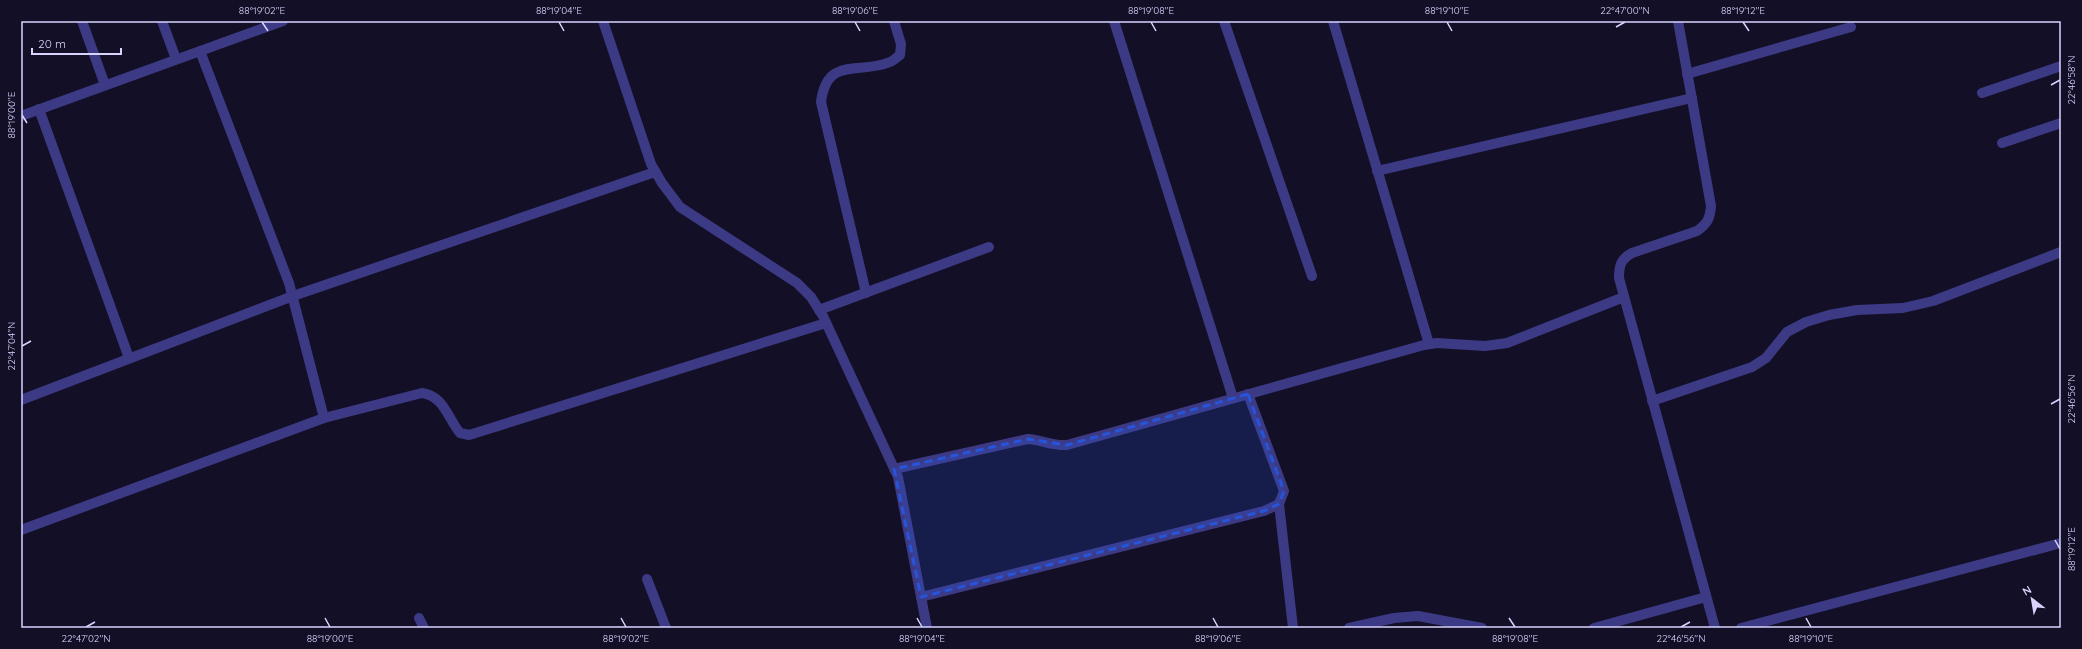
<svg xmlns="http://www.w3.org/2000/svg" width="2082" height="649" font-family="Quicksand,sans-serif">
  <rect width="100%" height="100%" fill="#130f26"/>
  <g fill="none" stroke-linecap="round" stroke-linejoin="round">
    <!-- minor -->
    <g stroke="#3d3a85" stroke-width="10">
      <path d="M 82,21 L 105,85"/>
      <path d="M 162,21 L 176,59"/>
      <path d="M 603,21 L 651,164 L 662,183 L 680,207 L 797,283 L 811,297 L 823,316 L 898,477 L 927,628"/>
      <path d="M 1114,21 L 1233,398"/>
      <path d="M 1224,21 L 1312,276"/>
      <path d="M 1333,21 L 1429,344"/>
      <path d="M 1678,21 L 1711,206 C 1710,219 1707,224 1697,231 L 1632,253 C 1621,259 1619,265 1619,278 L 1715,628"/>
      <path d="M 200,51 L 289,283 L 324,418"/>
      <path d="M 1687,74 L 1851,27"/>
      <path d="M 1982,93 L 2061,66"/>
      <path d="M 39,109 L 129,358"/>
      <path d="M 21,116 L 283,21"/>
      <path d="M 2002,143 L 2061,123"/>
      <path d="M 1377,171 L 1692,98"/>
      <path d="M 866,293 L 821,102 C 827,55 860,75 890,62 C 893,61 897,57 900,55 L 901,44 L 894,21"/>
      <path d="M 819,310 L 989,247"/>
      <path d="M 21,400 L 293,296 L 655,172"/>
      <path d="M 1652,401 L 1752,367 L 1766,358 L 1787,332 L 1806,322 L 1829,315 L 1857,310 L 1903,308 L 1933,301 L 2061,252"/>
      <path d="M 894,469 L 1028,439 C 1042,440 1053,446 1067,445 L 1424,345 L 1437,343 L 1485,346 L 1507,343 L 1624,297"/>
      <path d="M 1279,504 L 1293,628"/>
      <path d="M 21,530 L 324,418 L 422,393 C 444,396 447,417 460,433 L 469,435 L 826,323"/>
      <path d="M 647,579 L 666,628"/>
      <path d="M 921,597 L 1264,511 L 1279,504 L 1284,491 L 1248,394"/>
      <path d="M 419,618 L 424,628"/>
      <path d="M 1349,628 L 1394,618 L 1418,616 L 1482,628"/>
      <path d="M 1594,628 L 1706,597"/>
      <path d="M 1741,628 L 2061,543"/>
    </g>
  </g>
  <!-- marked area -->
  <path fill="#2655da" fill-opacity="0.2" stroke="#2655da" stroke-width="3" stroke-dasharray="8 5" stroke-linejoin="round" d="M 1248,394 L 1284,491 L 1279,504 L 1264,511 L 921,597 L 894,469 L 1028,439 L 1067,445 Z"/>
  <!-- ticks -->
  <path fill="none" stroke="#d9d4ff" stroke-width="1.5" d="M 262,22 L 268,31M 559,22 L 564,31M 855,22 L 860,31M 1151,22 L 1156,31M 1447,22 L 1452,31M 1743,22 L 1749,31M 1616,27 L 1625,22M 2051,85 L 2060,80M 22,115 L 27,123M 22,346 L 31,341M 2051,404 L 2060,399M 2055,540 L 2060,549M 325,618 L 330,627M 621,618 L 626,627M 917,618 L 922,627M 1213,618 L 1218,627M 1509,618 L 1515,627M 1806,618 L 1811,627M 86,627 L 95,622M 1681,627 L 1690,622"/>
  <!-- border -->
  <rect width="2082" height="649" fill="none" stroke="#130f26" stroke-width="44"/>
  <!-- north arrow -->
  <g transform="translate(2032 599) rotate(329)" stroke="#130f26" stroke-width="3" paint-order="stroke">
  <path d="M0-3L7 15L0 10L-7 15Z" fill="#d9d4ff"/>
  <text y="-6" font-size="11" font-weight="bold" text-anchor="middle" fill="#d9d4ff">N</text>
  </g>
  <!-- scale -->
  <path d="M32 48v6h89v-6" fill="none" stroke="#d9d4ff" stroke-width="2"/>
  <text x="38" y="48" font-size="12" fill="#d9d4ff" stroke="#130f26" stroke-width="3" paint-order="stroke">20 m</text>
  <rect x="22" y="22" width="2038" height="605" fill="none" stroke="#d9d4ff" stroke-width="1.5"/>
  <g font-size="10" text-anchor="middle" fill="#d9d4ff">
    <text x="262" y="14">88°19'02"E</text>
    <text x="559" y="14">88°19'04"E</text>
    <text x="855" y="14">88°19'06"E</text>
    <text x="1151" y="14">88°19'08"E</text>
    <text x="1447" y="14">88°19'10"E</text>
    <text x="1625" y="14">22°47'00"N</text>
    <text x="1743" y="14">88°19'12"E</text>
    <text transform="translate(2071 80) rotate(-90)" y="4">22°46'58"N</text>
    <text transform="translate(11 115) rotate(-90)" y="4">88°19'00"E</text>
    <text transform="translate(11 346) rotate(-90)" y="4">22°47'04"N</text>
    <text transform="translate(2071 399) rotate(-90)" y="4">22°46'56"N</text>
    <text transform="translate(2071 549) rotate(-90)" y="4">88°19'12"E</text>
    <text x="86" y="642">22°47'02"N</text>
    <text x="330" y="642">88°19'00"E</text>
    <text x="626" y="642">88°19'02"E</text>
    <text x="922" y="642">88°19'04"E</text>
    <text x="1218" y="642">88°19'06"E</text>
    <text x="1515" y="642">88°19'08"E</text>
    <text x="1681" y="642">22°46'56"N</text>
    <text x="1811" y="642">88°19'10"E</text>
  </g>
</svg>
